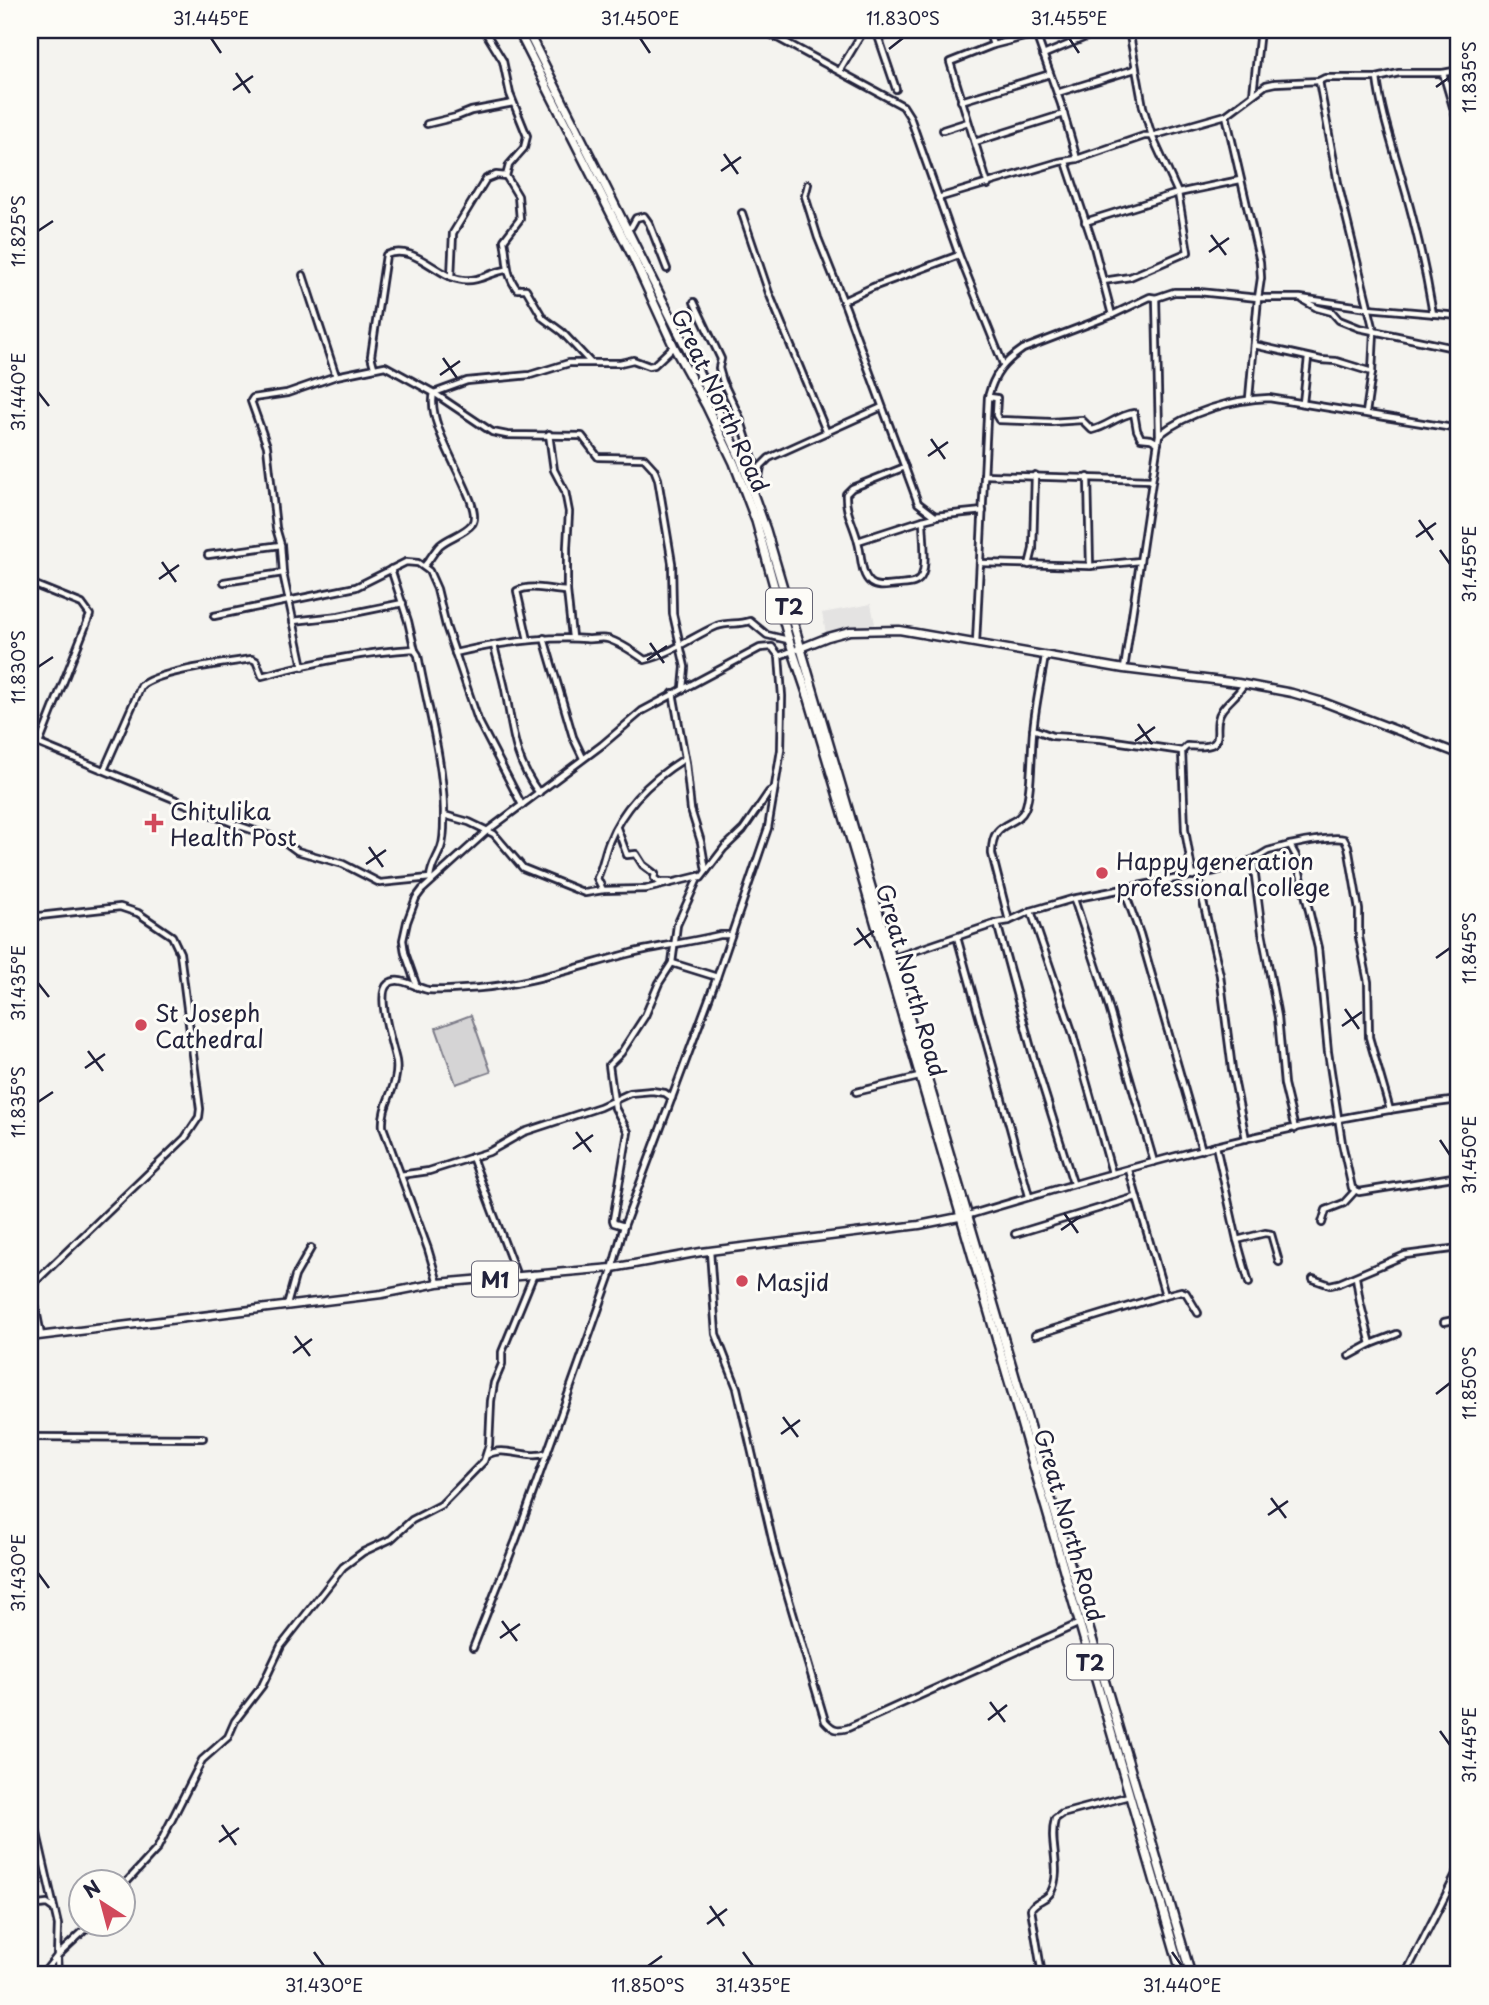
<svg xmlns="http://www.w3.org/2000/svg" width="1489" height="2005" font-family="'Playpen Sans',sans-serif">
  <rect width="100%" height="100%" fill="#f4f3ef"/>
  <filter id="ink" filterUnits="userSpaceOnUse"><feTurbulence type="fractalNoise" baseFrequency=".0143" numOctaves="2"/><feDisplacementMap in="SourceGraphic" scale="14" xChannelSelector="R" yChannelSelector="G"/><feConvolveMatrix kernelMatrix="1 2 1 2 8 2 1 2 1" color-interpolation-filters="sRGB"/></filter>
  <g filter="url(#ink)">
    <!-- built -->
    <path fill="#e4e3e2" d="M 871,604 L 875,624 L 826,633 L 822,613 Z"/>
    <!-- green -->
    <path fill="#d5d4d5" stroke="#7c7b88" stroke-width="2" d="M 471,1015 L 491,1072 L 456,1084 L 436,1028 Z"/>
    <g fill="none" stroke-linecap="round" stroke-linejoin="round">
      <defs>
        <g id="minor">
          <path d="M 484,30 L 503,61 L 510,94 L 527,136 L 524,148 L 509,165 L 506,176 L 518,196 L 520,219 L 504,240 C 508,259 505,274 517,289 L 526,289 L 543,318 L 562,332 L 590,362"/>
          <path d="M 763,30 L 903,106 L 910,117 L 959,255 L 1003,364"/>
          <path d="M 876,30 L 896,89"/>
          <path d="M 988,30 L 993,45"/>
          <path d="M 1036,34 L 1061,104 L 1077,159"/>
          <path d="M 880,37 L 907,30"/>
          <path d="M 1043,55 L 1086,37"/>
          <path d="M 840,70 L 864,30"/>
          <path d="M 1443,73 L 1459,127"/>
          <path d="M 1377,78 C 1381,111 1391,140 1400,172 C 1414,219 1425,266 1433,314"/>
          <path d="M 1319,81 L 1338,183 L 1374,331 L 1372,372 L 1366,413"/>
          <path d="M 1057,93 L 1135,69"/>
          <path d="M 1253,94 L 1260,30"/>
          <path d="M 961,101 L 1050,74"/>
          <path d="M 1226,115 L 1260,262 L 1261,278 L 1258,298 L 1249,398"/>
          <path d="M 427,124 L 456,117 L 471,111 L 513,103"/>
          <path d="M 943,130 L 968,122"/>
          <path d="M 975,142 L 1064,114"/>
          <path d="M 1066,162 L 1093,243 L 1112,315"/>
          <path d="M 808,184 L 805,196 L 818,238 L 846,308 L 918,503 L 935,516 L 983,511"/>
          <path d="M 988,185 L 950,62 L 993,45 L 1036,34 L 1038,30"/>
          <path d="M 938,198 L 1059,162 L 1077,159 L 1144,136 L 1152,136 L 1226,115 L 1266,85 L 1275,83 L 1319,81 L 1325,78 L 1377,78 L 1399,73 L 1443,73 L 1459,70"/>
          <path d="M 742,213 L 769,293 L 826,431"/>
          <path d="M 1085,222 L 1178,193 L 1240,180"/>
          <path d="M 626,229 L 631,227 L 636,218 L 644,216 L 649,223 L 667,269"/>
          <path d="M 303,275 L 336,376"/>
          <path d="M 451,277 L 453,233 L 486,179 L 496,175 L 506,176"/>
          <path d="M 1103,281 L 1130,277 L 1188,252 L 1178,193 L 1152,136 L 1143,107 L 1129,30"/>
          <path d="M 1156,298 L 1159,434"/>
          <path d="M 1303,300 L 1317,308 L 1332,312 L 1339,320 L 1359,328 L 1459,349"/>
          <path d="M 843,301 L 873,287 L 959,255"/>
          <path d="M 694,302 L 721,359 L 719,368 L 723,382 L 740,418 L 759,477"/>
          <path d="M 1254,345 L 1321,360 L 1336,361 L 1372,372"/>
          <path d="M 374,367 L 371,356 L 386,255 C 415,243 436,277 463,280 C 479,282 491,272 506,270"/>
          <path d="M 989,397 L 997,398 L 996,415 L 999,420 L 1051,422 L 1082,420 L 1092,430 C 1107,427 1118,415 1134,413 L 1137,430 L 1141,438 L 1151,439 L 1158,443"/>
          <path d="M 1303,403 L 1308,358"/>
          <path d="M 549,434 L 554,470 L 565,491 L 569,512 L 567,547 L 567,591 L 572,637"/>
          <path d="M 905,467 L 852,488 L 846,494 C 845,512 854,525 858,542 C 862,555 860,574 871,583 C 879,589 889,585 898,585 C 907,584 918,585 922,575 C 927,565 923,533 923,520 L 935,517"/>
          <path d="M 984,475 L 1152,480"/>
          <path d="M 1088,477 L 1090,566"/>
          <path d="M 748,481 L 759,477 L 761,466 L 769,458 L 882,407"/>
          <path d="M 858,541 L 923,520"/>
          <path d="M 208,555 L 281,545"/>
          <path d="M 980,563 L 1090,566 L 1140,561"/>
          <path d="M 1029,565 L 1033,549 L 1035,475"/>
          <path d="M 424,566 C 430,560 434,551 440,545 C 449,537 464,534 472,524 C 486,505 424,429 434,393 L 467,381 L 530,375 L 569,363 L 620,363 L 633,360 L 649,366 L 654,365 L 673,347"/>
          <path d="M 391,569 L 408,621 L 415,651"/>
          <path d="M 224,582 L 283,573"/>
          <path d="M 30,583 L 82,604 L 90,615 L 39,744"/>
          <path d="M 214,616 L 356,587 L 406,562 L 418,563 L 429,571 L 437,589 L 446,626 L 478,720 L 522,805"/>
          <path d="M 293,621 L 339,616 L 403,603"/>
          <path d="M 544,638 L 573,737 L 583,758"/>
          <path d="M 528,640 L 517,591 C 532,583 551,591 567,591"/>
          <path d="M 976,643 L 988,397 C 994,374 1004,362 1023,349 L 1112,315 L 1150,297 L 1156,298 L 1174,292 L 1199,292 L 1258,298 L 1300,298 L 1368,308 L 1459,316"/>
          <path d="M 494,645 C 497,660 502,674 505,689 C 513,729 513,758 539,793"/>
          <path d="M 455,653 C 498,643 541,636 586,639 C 593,640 601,637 608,639 C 621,643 635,653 645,660 C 671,654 693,636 717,626 C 728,622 739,625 750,621 L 767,635 L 788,640"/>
          <path d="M 303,667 L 283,573 L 281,545 L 276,528 L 267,446 L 251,401 L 253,398 L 287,393 L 336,376 L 385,366 L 434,393 L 492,432 L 507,435 L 582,436 L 598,457 L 644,458 L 654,469 L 658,479 L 672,563 L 673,614 L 685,667 L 683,688"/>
          <path d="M 1124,669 L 1159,435 C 1188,412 1233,399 1269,398 L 1459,429"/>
          <path d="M 673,693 L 686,763 L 691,810 L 701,842 L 706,871"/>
          <path d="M 1033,729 L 1052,736 L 1101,739 L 1182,751"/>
          <path d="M 30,740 L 237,825 L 282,840 L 297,851 L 343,864 L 380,883 L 430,878 L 431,880"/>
          <path d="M 104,770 L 141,686 C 157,671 227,663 252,659 L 256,661 L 262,676 C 311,663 361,652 414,649 L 418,655 C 427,706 443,758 444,810 C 444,822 445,837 441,848 C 437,859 431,865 430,878"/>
          <path d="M 444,815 L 469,822 L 494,834 L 523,868 L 585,893 L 603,890 L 646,889 L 699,876"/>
          <path d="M 617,828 L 627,855 L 636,854 L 643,865 L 655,874 L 654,878 L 659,882 L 670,882"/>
          <path d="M 1290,845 C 1304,842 1332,836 1344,839 L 1348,846 L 1359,910 L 1359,937 L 1368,982 L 1369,1037 L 1390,1110"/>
          <path d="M 1253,860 L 1262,932 L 1278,1017 L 1284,1084 L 1295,1129"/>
          <path d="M 1199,875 L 1202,897 L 1220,975 L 1232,1069 L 1246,1139"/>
          <path d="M 1193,876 L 1185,830 L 1182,751 L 1187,746 C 1235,750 1208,730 1222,710 C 1229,700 1238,695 1244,684"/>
          <path d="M 603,890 L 597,878 C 603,866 604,854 609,842 C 623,806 652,779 684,759"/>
          <path d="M 1124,890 L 1140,934 L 1202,1150"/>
          <path d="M 1074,899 L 1101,980 L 1154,1162"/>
          <path d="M 1031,911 L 1073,1034 L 1112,1173"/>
          <path d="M 30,917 L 120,907 L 138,913 L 172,936 L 180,953 L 200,1109 L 199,1117 L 185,1138 L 32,1285"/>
          <path d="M 1009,921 L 992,854 C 991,818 1016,829 1025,809 C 1032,792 1031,752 1033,732 C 1035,707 1041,681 1045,656"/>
          <path d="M 997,923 L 1032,1052 L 1073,1183"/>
          <path d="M 957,937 L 1029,1196"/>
          <path d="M 891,959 L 997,923 L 1009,921 L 1031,911 L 1072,899 L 1215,871 L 1253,860 L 1268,851 L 1290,845 L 1296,856 L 1318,948 L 1328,1052 L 1342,1143 L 1352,1188 L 1359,1192 L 1459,1176"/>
          <path d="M 672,963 L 717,977"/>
          <path d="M 417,987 L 405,953 L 403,940 L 407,922 L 416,898 L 422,890 L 487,831 L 602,745 L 642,711 L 760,648 L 772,647 L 779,656"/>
          <path d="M 856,1092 L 919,1077"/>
          <path d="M 1216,1146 L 1237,1240 L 1249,1283"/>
          <path d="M 472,1157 L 517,1276"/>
          <path d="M 400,1175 L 429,1171 L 489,1152 L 524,1132 L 600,1107 L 630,1093 L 652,1091 L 665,1093 L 672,1098"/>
          <path d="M 969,1215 C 1129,1167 1292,1120 1459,1100"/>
          <path d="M 1322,1223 L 1326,1210 L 1344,1203 L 1354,1192"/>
          <path d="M 624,1226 L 614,1223 L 613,1220 L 628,1132 L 615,1108 L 609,1065 L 621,1053 L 645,1016 L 659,983 L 672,963 L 677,925 L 699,876 L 701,878 L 724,848 L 743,830 L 769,792 L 774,789"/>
          <path d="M 1015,1234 L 1136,1197"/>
          <path d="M 1237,1240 L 1265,1233 L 1271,1234 L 1279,1262"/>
          <path d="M 710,1251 L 716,1334 L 737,1388 L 776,1556 L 825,1721 C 833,1730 837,1731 848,1728 L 1080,1623"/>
          <path d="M 1356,1277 L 1360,1302 L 1371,1344"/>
          <path d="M 1313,1279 L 1330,1285 L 1339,1283 L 1405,1255 L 1459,1248"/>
          <path d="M 438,1283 L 428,1249 L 383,1127 C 381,1103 400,1086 396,1061 C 393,1046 375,994 388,984 C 399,975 416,988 428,990 C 440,991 453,990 465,989 C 521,987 577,967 631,953 C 660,946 690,942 720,935 L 731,935"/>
          <path d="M 31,1285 L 41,1335"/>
          <path d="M 1165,1295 L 1181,1291 L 1186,1293 L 1198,1313"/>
          <path d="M 287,1305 L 295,1276 L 311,1248"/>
          <path d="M 1444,1322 L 1459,1319"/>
          <path d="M 1035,1335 L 1165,1295 L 1129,1170"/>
          <path d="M 1349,1356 L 1371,1344 L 1397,1334"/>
          <path d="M 30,1437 L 203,1438"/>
          <path d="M 487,1455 C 505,1444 527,1461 547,1453"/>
          <path d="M 473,1648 L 516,1540 L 610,1277 L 624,1226 L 717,977 L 768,828 L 781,750 L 782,696 L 779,656 L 792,651"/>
          <path d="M 30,1803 L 58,1925 L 57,1956 L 42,1975"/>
          <path d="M 122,1887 L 157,1849 L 202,1760 L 228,1737 L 235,1721 L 262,1686 L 281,1646 L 343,1567 L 363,1552 L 391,1539 L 412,1520 L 441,1505 L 484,1461 L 489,1445 L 491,1401 L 494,1383 L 502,1364 L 502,1352 L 534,1274"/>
          <path d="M 30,1906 L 47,1904 L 54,1909"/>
          <path d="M 58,1975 L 57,1956 L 91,1924"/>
          <path d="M 1042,1975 L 1031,1909 C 1035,1900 1046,1901 1051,1892 C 1063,1869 1048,1843 1055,1819 L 1062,1814 L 1129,1796"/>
          <path d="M 1405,1975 L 1459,1869"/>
        </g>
        <g id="major">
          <path d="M 798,649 L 828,637 L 850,631 L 899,630 L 1124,669 L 1238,683 L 1292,693 L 1323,702 L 1459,754"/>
          <path d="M 30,1337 L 382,1294 L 438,1283 L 612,1268 L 701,1252 L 919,1225 L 964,1216"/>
        </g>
        <g id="highway">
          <path d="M 518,30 L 633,257 L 674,347 L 706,405 L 734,463 L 756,521 L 789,640 L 809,699 L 864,884 L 1182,1975"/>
          <path d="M 527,30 L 725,425 L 741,460 L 766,530 L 1191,1975"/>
        </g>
      </defs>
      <!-- minor casing -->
      <use href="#minor" stroke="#22223b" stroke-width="10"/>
      <!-- major casing -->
      <use href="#major" stroke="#22223b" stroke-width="11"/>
      <!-- highway casing -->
      <use href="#highway" stroke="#22223b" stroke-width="12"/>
      <!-- minor -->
      <use href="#minor" stroke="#fdfcf7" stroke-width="4.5"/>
      <!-- major -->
      <use href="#major" stroke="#fdfcf7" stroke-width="6"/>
      <!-- highway -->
      <use href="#highway" stroke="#fdfcf7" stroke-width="7"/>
    </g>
  </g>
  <!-- ticks -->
  <path fill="none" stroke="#22223b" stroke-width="2.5" d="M 211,38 L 221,53M 640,38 L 650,53M 1069,38 L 1079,53M 889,49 L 903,38M 236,73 L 250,93M 1436,87 L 1450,77M 233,90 L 253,76M 724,154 L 738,174M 721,171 L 741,157M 38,231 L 53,221M 1211,235 L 1226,255M 1209,252 L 1229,238M 443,358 L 457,378M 440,375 L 460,361M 38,392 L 49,406M 931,439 L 945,459M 928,456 L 948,442M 1419,520 L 1433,540M 1416,537 L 1436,523M 1440,550 L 1450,564M 162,562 L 176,582M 159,579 L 179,565M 650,643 L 664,663M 647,660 L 667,646M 38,667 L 53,657M 1138,724 L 1152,744M 1135,741 L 1155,727M 369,847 L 383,867M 366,864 L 386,850M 857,928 L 871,948M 854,945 L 874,931M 1436,958 L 1450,948M 38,983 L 49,997M 1345,1009 L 1359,1029M 1342,1026 L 1362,1012M 88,1051 L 103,1071M 85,1068 L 105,1054M 38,1102 L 53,1092M 576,1132 L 591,1152M 1440,1140 L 1450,1155M 573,1149 L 593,1135M 1064,1213 L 1078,1233M 1061,1230 L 1081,1216M 295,1336 L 310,1356M 293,1353 L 312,1339M 1436,1394 L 1450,1383M 783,1417 L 798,1437M 781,1434 L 800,1420M 1271,1498 L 1286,1518M 1268,1515 L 1288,1501M 38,1573 L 49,1588M 502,1621 L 517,1641M 500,1638 L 520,1624M 990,1702 L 1005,1722M 988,1720 L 1007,1705M 1440,1731 L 1450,1745M 222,1825 L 236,1845M 219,1842 L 239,1828M 710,1906 L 724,1926M 707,1924 L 727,1909M 314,1952 L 324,1966M 743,1952 L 753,1966M 1172,1952 L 1182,1966M 648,1966 L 662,1956"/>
  <!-- markers -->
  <g fill="#d1495b" stroke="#fdfcf7" stroke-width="2.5">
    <path d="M150.5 812.5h7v7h7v7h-7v7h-7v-7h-7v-7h7z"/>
    <circle cx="1102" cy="873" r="7"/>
    <circle cx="141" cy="1025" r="7"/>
    <circle cx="742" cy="1281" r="7"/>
  </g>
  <g text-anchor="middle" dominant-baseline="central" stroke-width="6" stroke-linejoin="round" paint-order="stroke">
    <!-- shield labels -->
    <g fill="#fdfcf7" stroke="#646373" stroke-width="2">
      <rect x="766" y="588.5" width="46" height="35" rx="5"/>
      <rect x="472" y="1261.5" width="46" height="35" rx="5"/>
      <rect x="1067" y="1644.5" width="46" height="35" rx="5"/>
    </g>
    <g font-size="21" font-weight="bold" fill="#22223b">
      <text x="789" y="606">T2</text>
      <text x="495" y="1279">M1</text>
      <text x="1090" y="1662">T2</text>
    </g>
    <!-- street labels -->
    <g font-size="23" fill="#22223b" stroke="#fdfcf7">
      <text transform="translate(721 400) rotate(65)">Great North Road</text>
      <text transform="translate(912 980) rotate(74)">Great North Road</text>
      <text transform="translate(1070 1525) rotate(74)">Great North Road</text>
    </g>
    <!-- poi labels -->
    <g font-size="23" fill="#22223b" stroke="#fdfcf7" text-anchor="start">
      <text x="170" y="810">Chitulika<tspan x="170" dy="26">Health Post</tspan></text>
      <text x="1116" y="860">Happy generation<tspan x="1116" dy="26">professional college</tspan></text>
      <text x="155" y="1012">St Joseph<tspan x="155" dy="26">Cathedral</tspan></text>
      <text x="756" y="1281">Masjid</text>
    </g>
  </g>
  <!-- margin -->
  <rect width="1489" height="2005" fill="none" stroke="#fdfcf7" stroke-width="77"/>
  <!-- north arrow -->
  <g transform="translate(102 1903) rotate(324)"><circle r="33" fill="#fdfcf7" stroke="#a5a5ac" stroke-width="2"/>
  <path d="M0-5L12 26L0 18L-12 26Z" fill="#d1495b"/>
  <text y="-10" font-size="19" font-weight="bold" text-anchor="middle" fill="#22223b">N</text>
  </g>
  <rect x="38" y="38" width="1412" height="1928" fill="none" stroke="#22223b" stroke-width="2.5"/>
  <g font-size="18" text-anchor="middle" fill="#22223b">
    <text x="211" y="25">31.445°E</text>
    <text x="640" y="25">31.450°E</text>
    <text x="903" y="25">11.830°S</text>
    <text x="1069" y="25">31.455°E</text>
    <text transform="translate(1470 77) rotate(-90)" y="6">11.835°S</text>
    <text transform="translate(19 231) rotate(-90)" y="6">11.825°S</text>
    <text transform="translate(19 392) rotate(-90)" y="6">31.440°E</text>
    <text transform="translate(1470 564) rotate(-90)" y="6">31.455°E</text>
    <text transform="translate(19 667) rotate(-90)" y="6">11.830°S</text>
    <text transform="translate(1470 948) rotate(-90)" y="6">11.845°S</text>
    <text transform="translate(19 983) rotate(-90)" y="6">31.435°E</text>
    <text transform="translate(19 1102) rotate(-90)" y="6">11.835°S</text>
    <text transform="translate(1470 1155) rotate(-90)" y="6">31.450°E</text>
    <text transform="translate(1470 1383) rotate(-90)" y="6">11.850°S</text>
    <text transform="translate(19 1573) rotate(-90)" y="6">31.430°E</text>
    <text transform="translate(1470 1745) rotate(-90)" y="6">31.445°E</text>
    <text x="324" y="1992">31.430°E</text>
    <text x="648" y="1992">11.850°S</text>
    <text x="753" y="1992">31.435°E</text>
    <text x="1182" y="1992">31.440°E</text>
  </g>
</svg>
